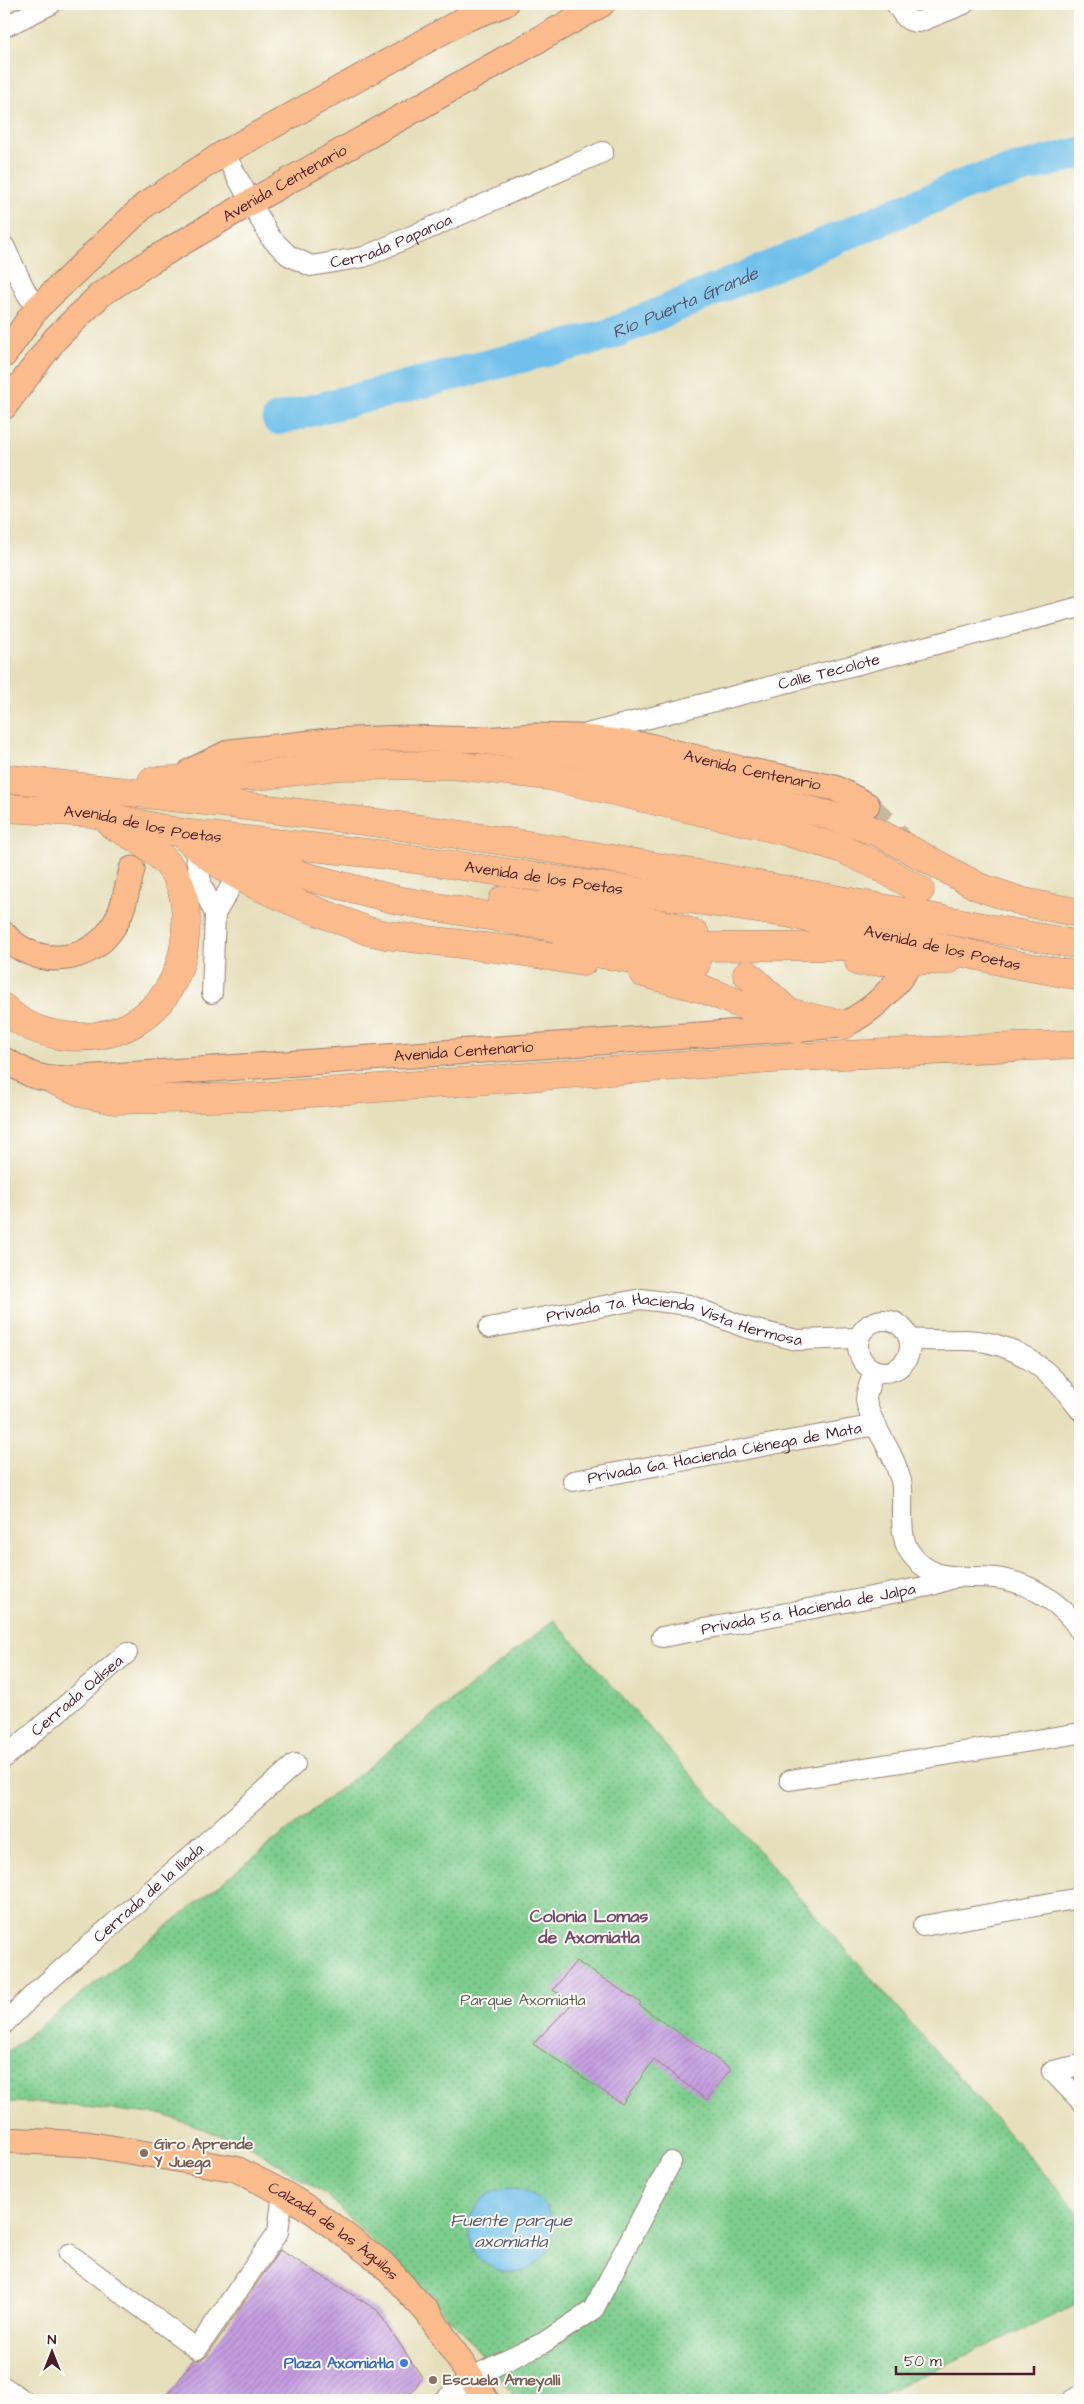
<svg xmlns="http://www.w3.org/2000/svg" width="1084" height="2404" font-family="'Architects Daughter',sans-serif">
  <defs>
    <pattern id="park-dots" width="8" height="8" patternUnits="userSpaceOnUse" patternTransform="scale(1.25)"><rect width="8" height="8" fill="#7dcd8d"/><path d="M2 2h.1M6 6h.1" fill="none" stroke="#68a673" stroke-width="1.8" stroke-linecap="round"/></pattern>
    <pattern id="building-hatch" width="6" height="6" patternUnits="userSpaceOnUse" patternTransform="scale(1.25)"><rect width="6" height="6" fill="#c59ee2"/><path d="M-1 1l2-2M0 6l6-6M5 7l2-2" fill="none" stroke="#a280b7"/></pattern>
  </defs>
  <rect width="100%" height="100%" fill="#fdfcf7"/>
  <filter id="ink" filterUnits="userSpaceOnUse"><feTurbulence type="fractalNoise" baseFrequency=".02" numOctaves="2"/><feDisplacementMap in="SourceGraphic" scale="10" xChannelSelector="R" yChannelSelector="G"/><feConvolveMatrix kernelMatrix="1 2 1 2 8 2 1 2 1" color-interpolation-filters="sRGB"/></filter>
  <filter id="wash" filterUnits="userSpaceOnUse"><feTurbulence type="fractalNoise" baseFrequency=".0096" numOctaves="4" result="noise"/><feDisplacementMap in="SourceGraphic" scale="20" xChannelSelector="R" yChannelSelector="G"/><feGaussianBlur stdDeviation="1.12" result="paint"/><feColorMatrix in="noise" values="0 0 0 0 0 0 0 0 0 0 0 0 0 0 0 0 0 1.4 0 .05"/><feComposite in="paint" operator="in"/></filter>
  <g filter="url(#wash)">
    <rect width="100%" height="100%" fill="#e6dfbb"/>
    <!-- park -->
    <path fill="url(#park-dots)" stroke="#64765c" d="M 554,1620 L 1080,2214 L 1080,2297 L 1074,2306 L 868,2400 L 518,2400 L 466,2335 L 325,2194 L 250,2146 L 164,2115 L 44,2103 L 4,2102 L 4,2055 Z"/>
    <!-- water -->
    <circle fill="#70c0eb" stroke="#5d708b" cx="511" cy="2230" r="42"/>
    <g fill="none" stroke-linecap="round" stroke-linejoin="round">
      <!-- river -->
      <path stroke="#70c0eb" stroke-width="32" id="s1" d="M 278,419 L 608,335 L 970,182 L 1080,153"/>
    </g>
    <g id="blocks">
      <!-- building -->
      <g fill="url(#building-hatch)">
        <path d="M 576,1961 L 641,2003 L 639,2005 L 731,2069 L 707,2100 L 654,2060 L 622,2104 L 533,2044 L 573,2003 L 553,1990 Z"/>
        <path d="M 280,2250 L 377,2310 L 422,2377 L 407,2400 L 165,2400 L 193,2360 L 201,2360 L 207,2356 Z"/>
      </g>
    </g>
  </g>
  <g filter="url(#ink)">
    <use href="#blocks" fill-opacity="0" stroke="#987f73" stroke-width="1"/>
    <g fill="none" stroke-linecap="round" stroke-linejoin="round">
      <!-- major-tunnel -->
      <path stroke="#c7b99e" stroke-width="25" stroke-dasharray="25 12" stroke-linecap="butt" d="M 867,805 L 893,830 L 902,845"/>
      <defs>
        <g id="minor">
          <path d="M 896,4 C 903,14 905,22 919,22 L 964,4"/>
          <path d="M 4,27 L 51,4"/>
          <path id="s2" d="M 224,153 L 270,237 L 288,255 L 311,266 L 364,257 L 603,152"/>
          <path d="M 4,246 L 27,294 L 37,308"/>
          <path id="s3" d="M 583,735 L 1080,607"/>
          <path d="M 193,844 L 202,886 L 215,914 L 212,993"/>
          <path d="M 215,914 L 237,876"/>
          <circle cx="884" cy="1346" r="26"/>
          <path id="s4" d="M 489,1328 L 641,1299 L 689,1305 L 744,1327 L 797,1340 L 859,1338"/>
          <path d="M 909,1339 C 929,1341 948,1340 967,1340 C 1017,1342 1052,1371 1080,1410"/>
          <path d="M 874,1370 C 872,1379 866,1391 866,1400 C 869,1421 889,1445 896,1466 C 898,1473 902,1480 902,1488 C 903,1505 899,1536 909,1551 C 932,1585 962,1574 996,1578 C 1029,1582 1063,1603 1080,1631"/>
          <path id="s5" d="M 573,1481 L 876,1425"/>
          <path id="s6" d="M 662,1637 L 929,1586 L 953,1578"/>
          <path id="s7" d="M 4,1758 L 127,1653"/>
          <path d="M 790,1780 L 1080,1733"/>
          <path d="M 923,1926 L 1080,1898"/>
          <path id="s8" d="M 4,2024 L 35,1993 L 295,1764"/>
          <path d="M 1052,2071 L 1080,2100"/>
          <path d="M 1052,2071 L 1080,2065"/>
          <path d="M 69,2254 L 197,2349 L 278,2232 L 283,2193"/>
          <path d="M 4,2387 L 23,2400"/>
          <path d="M 445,2400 L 470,2378 L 543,2343 L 593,2310 L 671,2162"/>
          <path d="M 1072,2400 L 1080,2396"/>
        </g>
        <g id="major">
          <path d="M 4,355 L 37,308 L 146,204 L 224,153 L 465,19 L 505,4"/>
          <path id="s9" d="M 4,407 L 55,339 L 100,295 L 151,261 L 251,202 L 602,4"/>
          <path id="s10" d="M 191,771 L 230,752 L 329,741 L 403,738 L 484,740 L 534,736 L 577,737 L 649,746 L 741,769 L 835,788 L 867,805"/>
          <path d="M 4,934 C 33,968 88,966 113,927 C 124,910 127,888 132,869"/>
          <path id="s11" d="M 4,1060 L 32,1075 L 53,1080 L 844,1025 C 872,1010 886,997 905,971"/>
          <path id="s12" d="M 4,2140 L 87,2144 L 236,2169 L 283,2193 L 311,2210 L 381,2262 L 428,2313 L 486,2400"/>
        </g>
        <g id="highway">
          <path d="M 484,740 L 560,750 L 825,814 L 877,832 L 979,887 L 1024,902 L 1080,913"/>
          <path d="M 4,778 C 172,797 341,816 509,842 C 700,872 890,910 1080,945"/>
          <path d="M 152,781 L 257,776 L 338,766 L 452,765 L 549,776 L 784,831 L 842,849 L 876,865 L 920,890"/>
          <path id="s13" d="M 4,808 L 91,813 L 181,833 L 386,855 L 791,914 L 1018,965 L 1080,976"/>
          <path d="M 181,833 C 234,885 301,904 368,931 L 386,935 L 519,951 L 583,962"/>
          <path d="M 225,848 L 304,876 L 397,900 L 586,933 L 699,947 L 870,946 L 882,948"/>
          <path d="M 503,900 L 537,906 L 561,904 L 672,926 L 695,934"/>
          <path d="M 565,948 L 643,961 L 696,964"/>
          <path d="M 859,962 L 948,960"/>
          <path d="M 643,973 L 703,989 L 787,1023 L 796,1030"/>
          <path d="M 747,974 L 788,1012 L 844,1025"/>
          <path d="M 4,1008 C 21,1025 41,1033 65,1036 C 138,1044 187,993 186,920 C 186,897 180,875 162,858 C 148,844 129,834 112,825"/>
          <path d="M 53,1080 L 85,1094 L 115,1100 L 255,1097 L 801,1057 L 1080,1044"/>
        </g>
      </defs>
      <!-- minor casing -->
      <use href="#minor" stroke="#987f73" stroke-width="22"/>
      <!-- major casing -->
      <use href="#major" stroke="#987f73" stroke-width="27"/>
      <!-- highway casing -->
      <use href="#highway" stroke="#987f73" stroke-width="29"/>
      <!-- minor -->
      <use href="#minor" stroke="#fff" stroke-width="20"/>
      <!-- major -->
      <use href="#major" stroke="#fbbb8d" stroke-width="25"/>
      <!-- highway -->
      <use href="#highway" stroke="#fbbb8d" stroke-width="28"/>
    </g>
  </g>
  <!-- markers -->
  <g fill="#8d6e63" stroke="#fdfcf7" stroke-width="2">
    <circle cx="144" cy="2153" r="5"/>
    <circle cx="433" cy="2380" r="5"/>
  </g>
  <circle fill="#3f7fe0" stroke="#fdfcf7" stroke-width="2" cx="404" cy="2363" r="5"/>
  <g text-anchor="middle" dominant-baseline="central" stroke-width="4" stroke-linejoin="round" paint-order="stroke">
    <!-- street labels -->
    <g font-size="16" fill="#4a1f2b" stroke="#fdfcf7">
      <text stroke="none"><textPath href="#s9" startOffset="364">Avenida Centenario</textPath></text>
      <text stroke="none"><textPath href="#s2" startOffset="231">Cerrada Papanoa</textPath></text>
      <text stroke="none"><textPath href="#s3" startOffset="254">Calle Tecolote</textPath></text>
      <text stroke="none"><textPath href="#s10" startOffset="570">Avenida Centenario</textPath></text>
      <text stroke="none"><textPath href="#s13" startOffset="140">Avenida de los Poetas</textPath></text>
      <text stroke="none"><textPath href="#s13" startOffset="545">Avenida de los Poetas</textPath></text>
      <text stroke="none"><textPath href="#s13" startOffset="950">Avenida de los Poetas</textPath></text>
      <text stroke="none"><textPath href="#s11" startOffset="465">Avenida Centenario</textPath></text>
      <text stroke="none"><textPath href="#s4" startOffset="190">Privada 7a. Hacienda Vista Hermosa</textPath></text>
      <text stroke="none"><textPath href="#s5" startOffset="154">Privada 6a. Hacienda Ciénega de Mata</textPath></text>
      <text stroke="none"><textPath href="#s6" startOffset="149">Privada 5a. Hacienda de Jalpa</textPath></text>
      <text stroke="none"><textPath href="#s7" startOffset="96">Cerrada Odisea</textPath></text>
      <text stroke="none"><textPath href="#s8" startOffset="195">Cerrada de la Iliada</textPath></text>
      <text stroke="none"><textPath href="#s12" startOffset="350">Calzada de las Águilas</textPath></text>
    </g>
    <!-- park labels -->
    <g font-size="16" fill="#5c5c4d" stroke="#fdfcf7">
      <text x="523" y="2000">Parque Axomiatla</text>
    </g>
    <!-- education labels -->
    <g font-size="16" font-weight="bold" fill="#785e54" stroke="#fdfcf7" text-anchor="start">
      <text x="154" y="2144">Giro Aprende<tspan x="154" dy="18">Y Juega</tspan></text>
      <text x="443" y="2380">Escuela Ameyalli</text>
    </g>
    <!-- shop labels -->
    <g font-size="16" font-weight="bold" fill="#366cbe" stroke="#fdfcf7" text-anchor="end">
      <text x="394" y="2363">Plaza Axomiatla</text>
    </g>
    <!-- water labels -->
    <g font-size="18" font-style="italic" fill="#57576e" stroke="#fdfcf7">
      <text stroke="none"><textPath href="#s1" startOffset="424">Río Puerta Grande</textPath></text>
      <text x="511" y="2220">Fuente parque<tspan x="511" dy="21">axomiatla</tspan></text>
    </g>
    <!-- neighbourhood labels -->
    <g font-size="18" font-weight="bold" fill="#754b6b" stroke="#fdfcf7">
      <text x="589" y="1916">Colonia Lomas<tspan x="589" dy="21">de Axomiatla</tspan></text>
    </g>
  </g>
  <!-- margin -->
  <rect width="1084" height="2404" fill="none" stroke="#fdfcf7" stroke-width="20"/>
  <!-- north arrow -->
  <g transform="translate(52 2352)" stroke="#fdfcf7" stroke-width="4" paint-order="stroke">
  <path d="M0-4L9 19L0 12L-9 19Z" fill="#4a1f2b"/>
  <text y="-8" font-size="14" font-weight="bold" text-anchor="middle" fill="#4a1f2b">N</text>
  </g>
  <!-- scale -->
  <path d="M896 2366v8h138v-8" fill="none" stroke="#4a1f2b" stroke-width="2.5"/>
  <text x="904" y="2366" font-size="15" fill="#4a1f2b" stroke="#fdfcf7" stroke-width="4" paint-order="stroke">50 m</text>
</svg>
